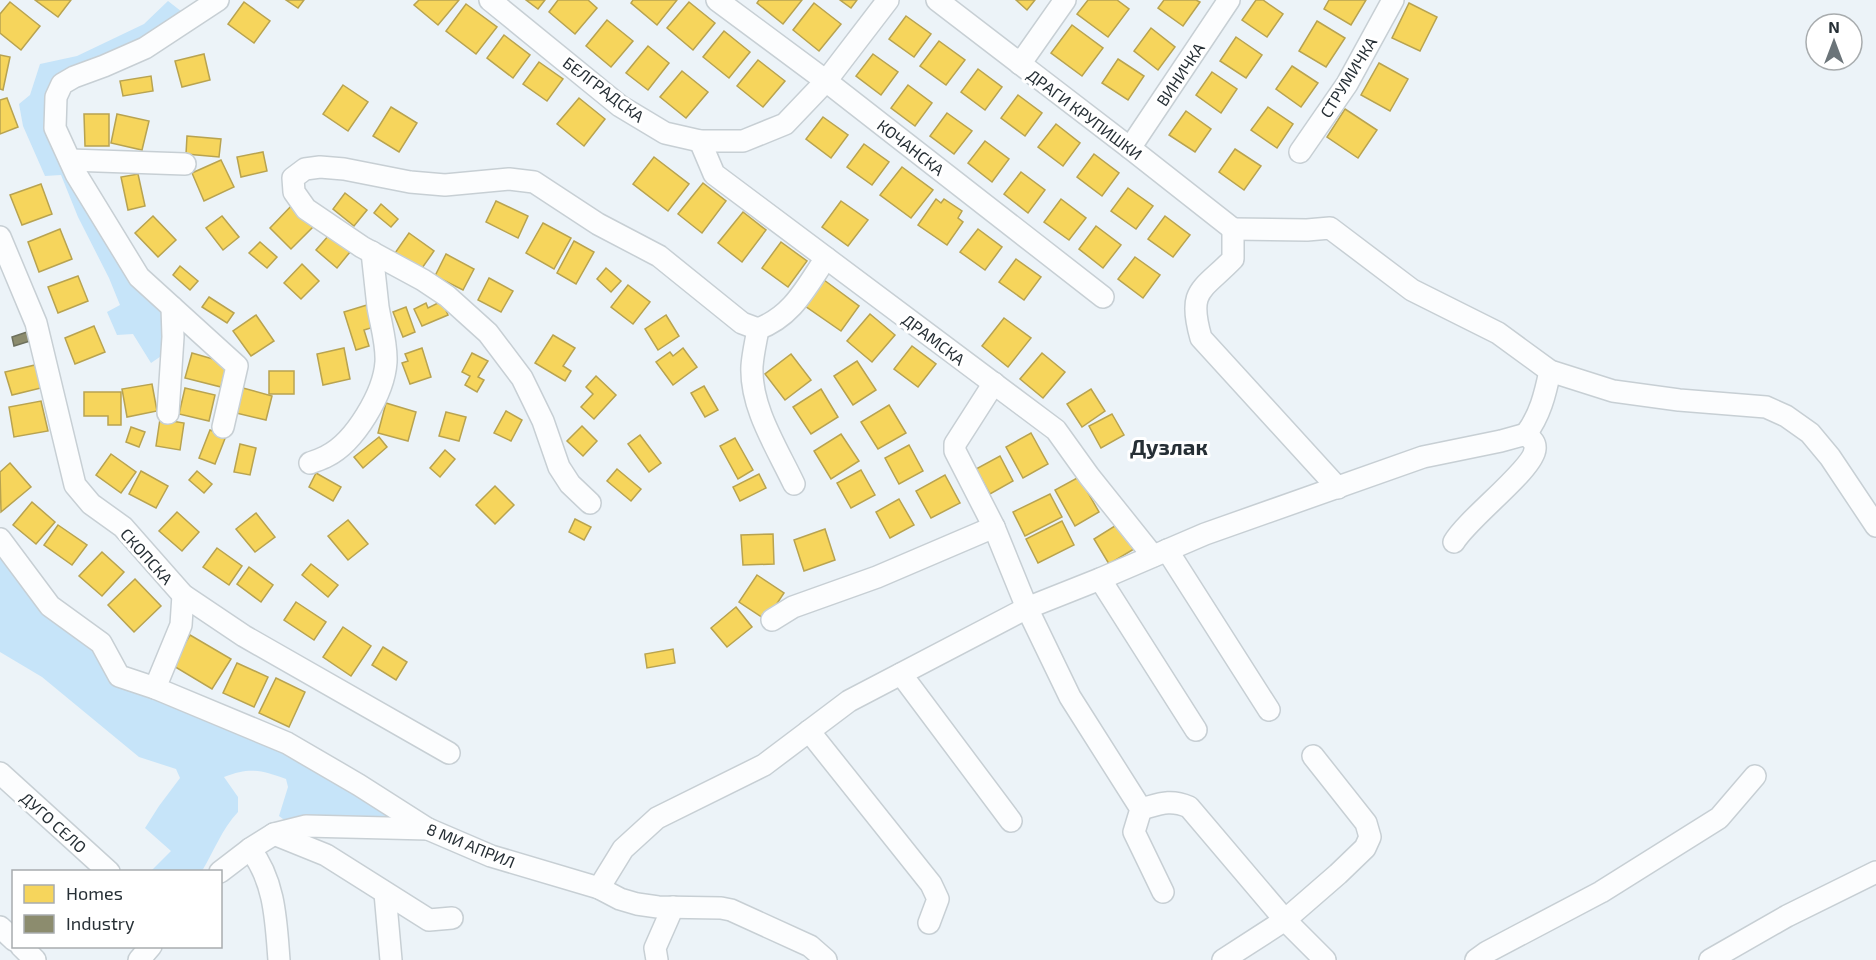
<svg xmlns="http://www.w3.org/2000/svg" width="1876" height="960" font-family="'Exo 2',sans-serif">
  <rect width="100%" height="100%" fill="#ecf3f8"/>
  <!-- green -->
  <g fill="#c6e4f9">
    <path d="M 168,1 L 186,15 L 144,43 L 61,76 L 50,85 L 46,101 L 166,312 L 167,352 L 151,363 L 133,334 L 117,335 L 107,312 L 120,305 L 109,278 L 78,217 L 61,175 L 45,176 L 23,126 L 19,104 L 30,95 L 40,64 L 77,56 L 144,24 Z"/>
    <path d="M 0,551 L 98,652 L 112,675 L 257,737 L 391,816 L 381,820 L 287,822 L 279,816 L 288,787 L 286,779 C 261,770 250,767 224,777 L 238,797 L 238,812 C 222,829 214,851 202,871 L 151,871 L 171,851 L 145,828 L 159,806 L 180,778 L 176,769 L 139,757 L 42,677 L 0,652 Z"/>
  </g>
  <!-- homes -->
  <g fill="#f6d55c" stroke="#b8a350" stroke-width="1.5">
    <path d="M 35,0 L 71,0 L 58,17 Z"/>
    <path d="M 286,0 L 304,0 L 298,8 Z"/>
    <path d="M 419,0 L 459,0 L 438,25 L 414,5 Z"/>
    <path d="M 526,0 L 545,0 L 538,9 Z"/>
    <path d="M 558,0 L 588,0 L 597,8 L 575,34 L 549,12 Z"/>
    <path d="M 633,0 L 677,0 L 657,25 L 631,3 Z"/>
    <path d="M 759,0 L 802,0 L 783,24 L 757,3 Z"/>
    <path d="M 840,0 L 857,0 L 851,8 Z"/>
    <path d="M 1016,0 L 1035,0 L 1027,10 Z"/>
    <path d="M 1088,0 L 1117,0 L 1129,9 L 1108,37 L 1077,14 Z"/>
    <path d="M 1164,0 L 1196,0 L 1200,2 L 1183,26 L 1158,8 Z"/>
    <path d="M 1256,0 L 1263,0 L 1283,14 L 1267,37 L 1242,20 Z"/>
    <path d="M 1329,0 L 1366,0 L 1351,25 L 1324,9 Z"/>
    <path d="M 10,2 L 40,26 L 21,50 L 0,33 L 0,14 Z"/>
    <path d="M 244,2 L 270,21 L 254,43 L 228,24 Z"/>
    <path d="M 689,2 L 715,23 L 693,50 L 667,28 Z"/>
    <path d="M 814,3 L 841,24 L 819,51 L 793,30 Z"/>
    <path d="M 1409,3 L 1437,17 L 1420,51 L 1392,38 Z"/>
    <path d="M 466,4 L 497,27 L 476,54 L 446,31 Z"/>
    <path d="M 906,16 L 931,34 L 914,57 L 889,39 Z"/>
    <path d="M 607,20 L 633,41 L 611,67 L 586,46 Z"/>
    <path d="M 1317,21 L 1345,38 L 1326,67 L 1299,51 Z"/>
    <path d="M 1072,25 L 1103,48 L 1082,76 L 1051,53 Z"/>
    <path d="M 1151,28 L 1175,47 L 1158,70 L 1134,51 Z"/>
    <path d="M 724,31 L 750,52 L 729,78 L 703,57 Z"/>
    <path d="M 504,35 L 530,55 L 513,78 L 487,58 Z"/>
    <path d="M 1236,37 L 1262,55 L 1246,78 L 1220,61 Z"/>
    <path d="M 939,41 L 965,60 L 946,85 L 920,66 Z"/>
    <path d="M 648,46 L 669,63 L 648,90 L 626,73 Z"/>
    <path d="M 204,54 L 210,80 L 182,87 L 175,61 Z"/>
    <path d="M 873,54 L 898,72 L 881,95 L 856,76 Z"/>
    <path d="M 0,55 L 10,57 L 3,90 L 0,89 Z"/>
    <path d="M 1118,59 L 1144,76 L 1128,100 L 1102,83 Z"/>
    <path d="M 758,60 L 785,81 L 763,107 L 737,86 Z"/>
    <path d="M 539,62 L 563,79 L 547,101 L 523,84 Z"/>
    <path d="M 1379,63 L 1408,79 L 1390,111 L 1361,95 Z"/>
    <path d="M 1292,66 L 1318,83 L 1301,107 L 1276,89 Z"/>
    <path d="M 978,69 L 1002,87 L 985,110 L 961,92 Z"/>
    <path d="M 682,71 L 708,92 L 686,118 L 660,97 Z"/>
    <path d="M 1212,72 L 1237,89 L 1221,113 L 1196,95 Z"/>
    <path d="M 151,76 L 153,91 L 123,96 L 120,81 Z"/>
    <path d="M 343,85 L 368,102 L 348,131 L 323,114 Z"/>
    <path d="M 908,85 L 932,103 L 915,126 L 891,108 Z"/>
    <path d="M 1018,95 L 1042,113 L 1025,136 L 1001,118 Z"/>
    <path d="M 7,98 L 18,127 L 0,134 L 0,100 Z"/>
    <path d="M 579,98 L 605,119 L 584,146 L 557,124 Z"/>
    <path d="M 391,107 L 417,123 L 399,152 L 373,136 Z"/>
    <path d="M 1268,107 L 1293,124 L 1277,148 L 1251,130 Z"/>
    <path d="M 1345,109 L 1377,130 L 1358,158 L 1327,137 Z"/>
    <path d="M 1186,111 L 1211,129 L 1195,152 L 1169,135 Z"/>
    <path d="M 947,113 L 972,131 L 954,154 L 930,136 Z"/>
    <path d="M 84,114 L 109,114 L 109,146 L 85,146 Z"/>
    <path d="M 117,114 L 149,121 L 142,150 L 111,143 Z"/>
    <path d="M 823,117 L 848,135 L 831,158 L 806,139 Z"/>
    <path d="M 1056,124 L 1080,143 L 1063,166 L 1038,147 Z"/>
    <path d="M 187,136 L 221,139 L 219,157 L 186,154 Z"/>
    <path d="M 985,141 L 1009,159 L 992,182 L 968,163 Z"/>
    <path d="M 864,144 L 889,162 L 872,185 L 847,167 Z"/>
    <path d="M 1235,149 L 1261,166 L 1244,190 L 1219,172 Z"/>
    <path d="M 263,152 L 267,171 L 241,177 L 237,157 Z"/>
    <path d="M 1094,154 L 1119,173 L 1102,196 L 1077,177 Z"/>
    <path d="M 654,157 L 689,184 L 668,211 L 633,184 Z"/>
    <path d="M 221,160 L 234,187 L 204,201 L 192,173 Z"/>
    <path d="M 902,167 L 933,190 L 911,218 L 880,195 Z"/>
    <path d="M 1021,172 L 1045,190 L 1028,213 L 1004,194 Z"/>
    <path d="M 138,174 L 145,206 L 128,210 L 121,177 Z"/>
    <path d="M 703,183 L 726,201 L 702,233 L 678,214 Z"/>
    <path d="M 41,184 L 52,214 L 22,225 L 10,195 Z"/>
    <path d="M 1128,188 L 1153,206 L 1136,229 L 1111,211 Z"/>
    <path d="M 345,193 L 367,210 L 354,226 L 333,209 Z"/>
    <path d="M 936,199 L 941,203 L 944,199 L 962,211 L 958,218 L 963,222 L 947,245 L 918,225 Z"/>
    <path d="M 1061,199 L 1086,218 L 1069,240 L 1044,222 Z"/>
    <path d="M 496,201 L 528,216 L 518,238 L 486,222 Z"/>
    <path d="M 841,201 L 868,220 L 848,246 L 822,227 Z"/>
    <path d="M 294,203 L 316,224 L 291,249 L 270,228 Z"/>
    <path d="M 381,204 L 398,219 L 391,227 L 374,213 Z"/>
    <path d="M 743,212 L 766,230 L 742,262 L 718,243 Z"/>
    <path d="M 153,216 L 176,240 L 158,257 L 135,233 Z"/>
    <path d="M 222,216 L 239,237 L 223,250 L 206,228 Z"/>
    <path d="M 1165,216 L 1190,235 L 1173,257 L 1148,239 Z"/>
    <path d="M 543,223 L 571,238 L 554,269 L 526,253 Z"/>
    <path d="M 1096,226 L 1121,245 L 1103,268 L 1079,249 Z"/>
    <path d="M 60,229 L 72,259 L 39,272 L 28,242 Z"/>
    <path d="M 978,229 L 1002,247 L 985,270 L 960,252 Z"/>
    <path d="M 409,233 L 434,251 L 420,271 L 395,253 Z"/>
    <path d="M 329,235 L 350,252 L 337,268 L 316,250 Z"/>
    <path d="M 574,241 L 594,252 L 576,284 L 557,273 Z"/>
    <path d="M 260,242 L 277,257 L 267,268 L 249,253 Z"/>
    <path d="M 781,242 L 807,261 L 788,287 L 762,268 Z"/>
    <path d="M 446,254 L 474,269 L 463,290 L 435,276 Z"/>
    <path d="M 1135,257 L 1160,275 L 1143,298 L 1118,279 Z"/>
    <path d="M 1016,259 L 1041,277 L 1024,300 L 999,282 Z"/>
    <path d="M 302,264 L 319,281 L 301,299 L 284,283 Z"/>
    <path d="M 180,266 L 198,281 L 190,290 L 173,275 Z"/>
    <path d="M 606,268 L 621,281 L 611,292 L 597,279 Z"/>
    <path d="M 78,276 L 88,301 L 58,313 L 48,287 Z"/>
    <path d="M 489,278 L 513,291 L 501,312 L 478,300 Z"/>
    <path d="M 824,280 L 859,306 L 841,331 L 805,306 Z"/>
    <path d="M 628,285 L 650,302 L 633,324 L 611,307 Z"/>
    <path d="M 209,297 L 234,313 L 227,323 L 202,307 Z"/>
    <path d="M 442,301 L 448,315 L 422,326 L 414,309 L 426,303 L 428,308 Z"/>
    <path d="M 367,305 L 374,327 L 364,330 L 369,346 L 356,350 L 344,312 Z"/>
    <path d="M 406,307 L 415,332 L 403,337 L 393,312 Z"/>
    <path d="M 870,314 L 895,335 L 872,362 L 847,341 Z"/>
    <path d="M 256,315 L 274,341 L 251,356 L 233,331 Z"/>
    <path d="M 666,315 L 679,336 L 658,350 L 645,329 Z"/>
    <path d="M 1004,318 L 1031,338 L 1008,367 L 982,346 Z"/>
    <path d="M 94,326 L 105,352 L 75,364 L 65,338 Z"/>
    <path d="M 553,335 L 575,348 L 563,366 L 571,371 L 565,381 L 535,363 Z"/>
    <path d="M 912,346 L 936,364 L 918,387 L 894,369 Z"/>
    <path d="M 344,348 L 350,379 L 323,385 L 317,354 Z"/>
    <path d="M 422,348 L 431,377 L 410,384 L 402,363 L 408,361 L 405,354 Z"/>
    <path d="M 683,348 L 697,367 L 673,385 L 656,362 L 670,352 L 673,356 Z"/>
    <path d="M 192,353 L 227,363 L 221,387 L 185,378 Z"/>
    <path d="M 472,353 L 488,361 L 478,377 L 484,380 L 477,392 L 465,385 L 470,376 L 462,372 Z"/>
    <path d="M 1042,353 L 1065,372 L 1043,398 L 1020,379 Z"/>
    <path d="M 791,354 L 811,380 L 785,400 L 765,374 Z"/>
    <path d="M 857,361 L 876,390 L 853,405 L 834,376 Z"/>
    <path d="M 35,365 L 41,388 L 12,395 L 5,372 Z"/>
    <rect x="269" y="371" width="25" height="23"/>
    <path d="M 596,376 L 616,395 L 594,419 L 581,407 L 593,394 L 586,387 Z"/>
    <path d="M 152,384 L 157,411 L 127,417 L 122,389 Z"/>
    <path d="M 704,386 L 718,410 L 705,417 L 691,393 Z"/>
    <path d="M 185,388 L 215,395 L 209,421 L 179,414 Z"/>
    <path d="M 243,388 L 272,396 L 266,420 L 236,413 Z"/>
    <path d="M 821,389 L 838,417 L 811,434 L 793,407 Z"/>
    <path d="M 1091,389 L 1105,411 L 1082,427 L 1067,404 Z"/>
    <path d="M 84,392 L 121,392 L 121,425 L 108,425 L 108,416 L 84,416 Z"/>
    <path d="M 41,401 L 48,431 L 14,437 L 9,407 Z"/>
    <path d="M 386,403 L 416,412 L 408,441 L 378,433 Z"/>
    <path d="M 889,405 L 906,433 L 878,449 L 861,422 Z"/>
    <path d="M 506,411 L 522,420 L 511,441 L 494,433 Z"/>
    <path d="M 446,412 L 466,417 L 459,441 L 439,436 Z"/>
    <path d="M 1112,414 L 1124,435 L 1101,448 L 1089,426 Z"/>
    <path d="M 160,419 L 184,423 L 180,450 L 156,446 Z"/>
    <path d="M 582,426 L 597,441 L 583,456 L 567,441 Z"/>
    <path d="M 131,427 L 145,432 L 139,447 L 126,442 Z"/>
    <path d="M 210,430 L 226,436 L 215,464 L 199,458 Z"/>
    <path d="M 1031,433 L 1048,464 L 1023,478 L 1006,447 Z"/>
    <path d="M 841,434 L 859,461 L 831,479 L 814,451 Z"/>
    <path d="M 640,435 L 661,463 L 649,472 L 628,444 Z"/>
    <path d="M 379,437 L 387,447 L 363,468 L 354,457 Z"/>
    <path d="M 735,438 L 753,470 L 738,479 L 720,446 Z"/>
    <path d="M 240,444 L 256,448 L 250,475 L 234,472 Z"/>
    <path d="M 909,445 L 923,471 L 899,484 L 885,458 Z"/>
    <path d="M 445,450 L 455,459 L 440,477 L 430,468 Z"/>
    <path d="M 111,454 L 136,472 L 121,493 L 96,475 Z"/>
    <path d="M 1000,456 L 1013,481 L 990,494 L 976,469 Z"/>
    <path d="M 10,463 L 31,487 L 1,512 L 0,472 Z"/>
    <path d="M 617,469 L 641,489 L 631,501 L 607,481 Z"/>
    <path d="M 861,470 L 875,495 L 851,508 L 837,483 Z"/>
    <path d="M 141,471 L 168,486 L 156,508 L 129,494 Z"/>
    <path d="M 197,471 L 212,484 L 204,493 L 189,480 Z"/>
    <path d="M 316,473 L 341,487 L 333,501 L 309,487 Z"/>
    <path d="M 759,474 L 766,488 L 740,501 L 733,487 Z"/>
    <path d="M 945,475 L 960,503 L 931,518 L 916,491 Z"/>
    <path d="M 1079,477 L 1099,512 L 1075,526 L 1055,490 Z"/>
    <path d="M 495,486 L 514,505 L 495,524 L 476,505 Z"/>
    <path d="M 1050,494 L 1062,517 L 1025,536 L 1013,512 Z"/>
    <path d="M 899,499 L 914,525 L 890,538 L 876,512 Z"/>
    <path d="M 32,502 L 55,522 L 36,544 L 13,525 Z"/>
    <path d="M 177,512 L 199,532 L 182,551 L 159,531 Z"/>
    <path d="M 256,513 L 275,537 L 255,552 L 236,529 Z"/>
    <path d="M 575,519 L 591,527 L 584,540 L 569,532 Z"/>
    <path d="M 348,520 L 368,544 L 348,560 L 328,536 Z"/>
    <path d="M 1062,521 L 1074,545 L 1038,563 L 1026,539 Z"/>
    <path d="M 1118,524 L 1134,549 L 1109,564 L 1094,539 Z"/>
    <path d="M 58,525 L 87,545 L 72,565 L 44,545 Z"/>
    <path d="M 825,529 L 835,560 L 804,571 L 794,540 Z"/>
    <path d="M 773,534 L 774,564 L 743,565 L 741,535 Z"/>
    <path d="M 217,548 L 242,566 L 229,585 L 203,567 Z"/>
    <path d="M 102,552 L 124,572 L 102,596 L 79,576 Z"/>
    <path d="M 311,564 L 338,585 L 328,597 L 302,575 Z"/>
    <path d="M 249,567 L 273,585 L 261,602 L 237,584 Z"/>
    <path d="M 757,575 L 784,593 L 766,620 L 739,602 Z"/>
    <path d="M 135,579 L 161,606 L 134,632 L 108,605 Z"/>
    <path d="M 296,602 L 326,622 L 314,640 L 284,620 Z"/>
    <path d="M 736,607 L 752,627 L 727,647 L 711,628 Z"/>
    <path d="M 343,627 L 371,646 L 351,676 L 323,657 Z"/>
    <path d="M 190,635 L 231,659 L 212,689 L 172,665 Z"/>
    <path d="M 383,647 L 407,662 L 396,680 L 372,665 Z"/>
    <path d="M 673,649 L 675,663 L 647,668 L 645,654 Z"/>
    <path d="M 237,663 L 268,677 L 254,707 L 223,693 Z"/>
    <path d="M 276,678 L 305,692 L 289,727 L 259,713 Z"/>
  </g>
  <!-- industry -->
  <path fill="#8c8c6e" stroke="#6d705d" stroke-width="1.5" d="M 27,332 L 30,341 L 14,346 L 12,337 Z"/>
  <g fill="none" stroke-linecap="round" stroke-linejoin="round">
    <defs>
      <g id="minor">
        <path d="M 218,0 L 145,48 L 104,66 L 74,77 L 62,84 L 56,97 L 55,128 L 76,174 L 139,277 L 237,366 L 223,427"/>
        <path d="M 490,0 L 620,106 L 665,133 L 700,141 L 743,141 L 785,124 L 826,81 L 888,0"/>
        <path d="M 717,0 L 826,81 L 1103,297"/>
        <path d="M 937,0 L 1130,148 L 1233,229"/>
        <path d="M 1020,64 L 1065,0"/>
        <path d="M 700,141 L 714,174 L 1056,430 L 1089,476 L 1153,556"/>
        <path d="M 1130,148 L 1229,0"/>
        <path d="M 1300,152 L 1347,84 L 1393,0"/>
        <path d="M 70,160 L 185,164"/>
        <path d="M 1233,229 L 1307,230 L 1330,228 L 1412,290 L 1498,333 L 1550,371 L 1613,391 L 1679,400 L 1766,407 L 1786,416 L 1810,433 L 1830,457 L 1876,526"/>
        <path d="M 1233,229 L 1233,259 C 1202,291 1187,289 1201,338 L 1338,488"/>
        <path d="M 0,237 L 36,323 L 75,485 L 91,504 L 123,527 L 183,595 L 244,636 L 449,753"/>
        <path d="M 758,329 C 756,341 753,353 752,366 C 750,407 777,448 794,484"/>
        <path d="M 994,383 L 955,444 L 955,451 L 994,527 L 1027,608 L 1070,697 L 1141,809 L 1134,832 L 1163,892"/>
        <path d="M 168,413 L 173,337 L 172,307"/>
        <path d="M 1526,434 C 1540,415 1545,395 1550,371"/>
        <path d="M 310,463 C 315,461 322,459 327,456 C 355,442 384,393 386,362 C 387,344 381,325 378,307 C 376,289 374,270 372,252"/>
        <path d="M 590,503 L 570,484 L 559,467 L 543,421 L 522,378 L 488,333 L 447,296 L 423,280 L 362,247 L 306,209 L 294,192 L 293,178 L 305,169 L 320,167 L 344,169 L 410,182 L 445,185 L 509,179 L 534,182 L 598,224 L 659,256 L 742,323 L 758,329 C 793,316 806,287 826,258"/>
        <path d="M 0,539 L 50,606 L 101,643 L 119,676 L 155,688"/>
        <path d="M 1167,550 L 1269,710"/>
        <path d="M 1100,579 L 1196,730"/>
        <path d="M 183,595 L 181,625 L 155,688 L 287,743 L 359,785 L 428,829 L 491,856 L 599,888 L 620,899 L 637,904 L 658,907 L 721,908 L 731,910 L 810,946 L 826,960"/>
        <path d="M 772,620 L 793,607 L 877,577 L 994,527"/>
        <path d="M 901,674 L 1011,821"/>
        <path d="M 809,731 L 931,884 L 938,899 L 929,923"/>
        <path d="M 0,773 L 109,872"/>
        <path d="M 1141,809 C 1160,804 1170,799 1189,807 L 1285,920 L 1325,960"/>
        <path d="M 274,834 L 326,855 L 429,920 L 452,918"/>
        <path d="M 250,849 C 275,881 276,921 279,960"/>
        <path d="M 220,872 L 250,849 L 274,834 L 306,826 L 428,829"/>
        <path d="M 599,888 L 623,849 L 657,818 L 764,765 L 849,701 L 1027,608 L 1100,579 L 1205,534 L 1423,457 L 1501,441 L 1526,434 C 1530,438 1536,442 1535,449 C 1534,469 1468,518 1454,542"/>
        <path d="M 385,893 L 391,960"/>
        <path d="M 0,927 L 14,940"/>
        <path d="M 21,946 L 35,960"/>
        <path d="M 139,960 L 151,946"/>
        <path d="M 657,960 L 655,948 L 673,907"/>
        <path d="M 1223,960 L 1285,920 L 1338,874 L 1365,848 L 1370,837 L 1366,823 L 1313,756"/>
        <path d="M 1476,960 L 1487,952 L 1601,892 L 1719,818 L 1755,776"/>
        <path d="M 1710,960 L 1787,916 L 1876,872"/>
      </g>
    </defs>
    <!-- minor casing -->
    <use href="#minor" stroke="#c7cfd4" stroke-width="24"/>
    <!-- minor -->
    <use href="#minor" stroke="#fcfdfe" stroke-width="21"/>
  </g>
  <g text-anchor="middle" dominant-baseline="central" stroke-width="6" stroke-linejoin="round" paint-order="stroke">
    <!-- street labels -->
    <g font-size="16" fill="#262f35" stroke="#fff">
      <text transform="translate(1180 74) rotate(-56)">ВИНИЧКА</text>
      <text transform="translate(1348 77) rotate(-58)">СТРУМИЧКА</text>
      <text transform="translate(604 89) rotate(37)">БЕЛГРАДСКА</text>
      <text transform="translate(1085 114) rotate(37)">ДРАГИ КРУПИШКИ</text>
      <text transform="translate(911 147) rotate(38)">КОЧАНСКА</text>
      <text transform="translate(934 339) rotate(37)">ДРАМСКА</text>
      <text transform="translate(147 556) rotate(48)">СКОПСКА</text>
      <text transform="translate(54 822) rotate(42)">ДУГО СЕЛО</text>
      <text transform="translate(471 845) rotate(22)">8 МИ АПРИЛ</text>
    </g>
    <!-- district labels -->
    <g font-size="22" font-weight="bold" fill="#262f35" stroke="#fff">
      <text x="1169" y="446">Дузлак</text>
    </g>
  </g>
  <!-- legend -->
  <rect x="12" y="870" width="210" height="78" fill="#ffffff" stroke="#a8acae" stroke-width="1.5"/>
  <rect x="24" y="885" width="30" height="18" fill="#f6d55c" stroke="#a8acae" stroke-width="1.5"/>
  <text x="66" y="900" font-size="18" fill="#262f35">Homes</text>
  <rect x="24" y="915" width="30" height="18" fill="#8c8c6e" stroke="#a8acae" stroke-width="1.5"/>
  <text x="66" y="930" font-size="18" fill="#262f35">Industry</text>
  <!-- north arrow -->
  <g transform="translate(1834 42)"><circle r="28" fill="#ffffff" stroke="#a8acae" stroke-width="1.5"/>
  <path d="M0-4.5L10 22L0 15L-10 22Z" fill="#6b7479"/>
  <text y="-9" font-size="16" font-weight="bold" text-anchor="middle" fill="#262f35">N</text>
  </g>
</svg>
